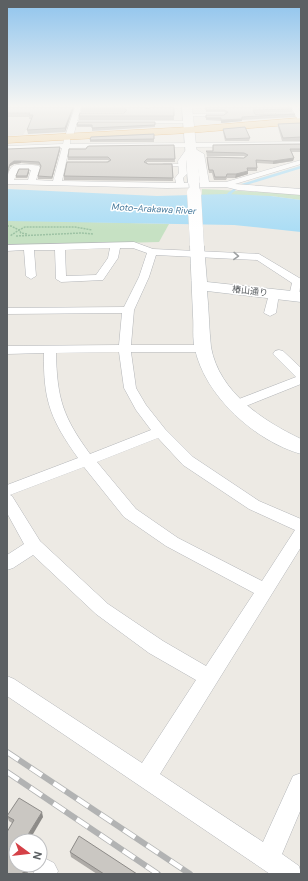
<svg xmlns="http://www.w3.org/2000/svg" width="308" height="881" font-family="'DM Sans','Noto Sans JP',sans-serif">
  <rect width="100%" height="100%" fill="#edeae4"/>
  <!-- education -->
  <path fill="#dfdbd5" d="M 7,107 L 74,107 L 72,114 L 59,114 L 31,122 L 23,135 L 7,136 Z"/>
  <!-- green -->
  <g fill="#c6e1c3">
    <path d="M 202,189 L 301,194 L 301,200 L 271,196 L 202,195 Z"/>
    <path d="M 7,220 L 169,224 L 159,242 L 7,246 Z"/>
  </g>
  <!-- water -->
  <path fill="#abddf5" d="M 7,189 L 157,196 L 226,194 L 271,196 L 301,200 L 301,232 L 234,225 L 7,221 Z"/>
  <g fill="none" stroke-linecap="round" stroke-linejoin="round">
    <!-- stream-far1 -->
    <path stroke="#abddf5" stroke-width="2.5" d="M 229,194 L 239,186 L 301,167"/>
    <!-- stream -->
    <path stroke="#abddf5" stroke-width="3" d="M 226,200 L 227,196 L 230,193"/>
    <defs>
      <g id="lane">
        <path d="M 276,113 L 297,113 L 299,114 L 297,115 L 277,115 Z"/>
        <path d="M 187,114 L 224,114 L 226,115 L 224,116 L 188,116 Z"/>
        <path d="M 73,121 L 188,121 L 190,122 L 188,123 L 74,123 Z"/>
        <path d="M 164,164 L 182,164 L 184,165 L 182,166 L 163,166 L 162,165 Z"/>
      </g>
      <g id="street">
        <path d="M 75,107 L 81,107 L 73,137 L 69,139 L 65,137 Z"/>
        <path d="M 291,107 L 298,107 L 301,114 L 301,122 L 298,120 Z"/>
        <path d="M 64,139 L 70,139 L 70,144 L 301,142 L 301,146 L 192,147 L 204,154 L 209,182 L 226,182 L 301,160 L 301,164 L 235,184 L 301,189 L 301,195 L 238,190 L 226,187 L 167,188 L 7,184 C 7,179 8,169 13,166 C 16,164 35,165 39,166 L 40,168 L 36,180 L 53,181 L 62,148 L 7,150 L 7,146 L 63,144 ZM 188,147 L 178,161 L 179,173 L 175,178 L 176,183 L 62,181 L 69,148 ZM 192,153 L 196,155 L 200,182 L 184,183 L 183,178 L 187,174 L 186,161 ZM 18,170 L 31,170 L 28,180 L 14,180 Z"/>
        <path d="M 134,242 L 153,249 L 259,254 L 301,279 L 299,296 L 294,299 L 289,296 L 292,283 L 257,260 L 156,255 L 149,277 L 134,310 L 131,345 L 207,345 L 209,348 L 207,351 L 203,352 L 131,352 L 136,388 L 146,405 L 165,429 L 193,457 L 259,501 L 301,519 L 301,547 L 160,774 L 263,842 L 293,776 L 301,773 L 301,809 L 282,854 L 299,866 L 301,874 L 270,874 L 7,696 L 7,676 L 14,679 L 142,763 L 196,680 L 149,653 L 96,614 L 33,555 L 13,568 L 7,570 L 7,555 L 24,544 L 7,513 L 7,485 L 78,458 C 51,420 43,401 44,353 L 7,354 L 7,346 L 119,345 L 122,313 L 7,314 L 7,308 L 124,307 L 139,277 L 147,253 L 133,248 L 120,248 L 118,258 L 103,280 L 61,282 L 56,279 L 55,250 L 34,250 L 36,276 L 31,279 L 26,276 L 24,250 L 7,251 L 7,245 ZM 110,248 L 108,258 L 96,275 L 66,276 L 65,250 ZM 119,352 L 124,388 L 136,410 L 151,430 L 90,454 C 63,417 57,399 56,353 ZM 158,438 L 183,465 L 249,509 L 295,530 L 262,581 L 178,538 L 136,509 L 97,462 ZM 84,467 L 124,517 L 166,546 L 254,593 L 206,666 L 163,641 L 108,604 L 40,541 L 12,496 L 10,495 Z"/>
        <path d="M 274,291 L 279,294 L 276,313 L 270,316 L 264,313 L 269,294 Z"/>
        <path d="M 279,350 L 283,351 L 301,368 L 301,384 L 241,408 L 236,409 L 231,408 L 229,405 L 231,402 L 296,377 L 273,354 L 275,351 Z"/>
        <path d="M 46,859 L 54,863 L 58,871 L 57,874 L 33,874 L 37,865 L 40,865 L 40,862 Z"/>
      </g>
      <g id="secondary">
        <path d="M 182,107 L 192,107 L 200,183 L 198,185 L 190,185 L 188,183 Z"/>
        <path d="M 197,242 L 202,243 L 204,246 L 207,282 L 301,292 L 301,302 L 207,291 C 209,310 209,329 211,347 C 219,392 263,421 301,439 L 301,454 C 255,441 205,396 195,349 C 192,339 194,326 193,316 C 192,292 191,269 190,246 L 192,243 Z"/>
      </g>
      <path id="highway" d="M 301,118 L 301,124 L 189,133 L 7,143 L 7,137 L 189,127 Z"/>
    </defs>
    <!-- lane casing -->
    <use href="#lane" stroke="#b4b6b9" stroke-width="1"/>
    <!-- street casing -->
    <use href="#street" stroke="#b4b6b9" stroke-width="1"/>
    <!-- secondary casing -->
    <use href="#secondary" stroke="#b3b7ba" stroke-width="1"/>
    <!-- highway casing -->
    <use href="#highway" stroke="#d7861a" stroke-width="1"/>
    <!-- path -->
    <g stroke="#9dc2a4" stroke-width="1.5" stroke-dasharray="2 1" stroke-linecap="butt">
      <path d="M 7,226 L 11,226 L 19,230 L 10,236"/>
      <path d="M 27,234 L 21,233 L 19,230 L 25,227 L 75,227 L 92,230"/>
      <path d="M 16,236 L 81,233 L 93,234"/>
    </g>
    <!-- lane -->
    <use href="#lane" fill="#fff" fill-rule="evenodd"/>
    <!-- street -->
    <use href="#street" fill="#fff" fill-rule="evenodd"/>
    <!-- secondary -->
    <use href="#secondary" fill="#fff" fill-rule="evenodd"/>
    <!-- highway -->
    <use href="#highway" fill="#f1cf97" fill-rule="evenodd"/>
    <defs>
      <g id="rail">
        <path d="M 7,752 L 190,874"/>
        <path d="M 7,772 L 158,874"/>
      </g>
    </defs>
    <!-- rail casing -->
    <use href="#rail" stroke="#b2b3b3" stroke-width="6"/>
    <!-- rail -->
    <use href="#rail" stroke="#fff" stroke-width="4.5" stroke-dasharray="14" stroke-linecap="butt"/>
    <defs>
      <path id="secondary-bridge-far1" d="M 194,183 L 195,194"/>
      <path id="secondary-bridge" d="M 194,193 L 197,246"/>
    </defs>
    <!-- secondary-bridge-far1 casing -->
    <use href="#secondary-bridge-far1" stroke="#b3b7ba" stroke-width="11" stroke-linecap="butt"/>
    <!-- secondary-bridge casing -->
    <use href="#secondary-bridge" stroke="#b3b7ba" stroke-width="14" stroke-linecap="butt"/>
    <!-- secondary-bridge-far1 -->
    <use href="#secondary-bridge-far1" stroke="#fff" stroke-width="10"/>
    <!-- secondary-bridge -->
    <use href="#secondary-bridge" stroke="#fff" stroke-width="14"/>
  </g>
  <!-- wall -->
  <g fill="#aeaba7">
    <path d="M 7,107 L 74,107 L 65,132 L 28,134 L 27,130 L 32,119 L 29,119 L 29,117 L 7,117 Z"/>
    <path d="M 146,107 L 146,108 L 174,107 L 174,120 L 79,120 L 79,116 L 124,113 L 125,112 L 81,112 L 81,108 Z"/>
    <path d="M 206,107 L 292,109 L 292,112 L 254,113 L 255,114 L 295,114 L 295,117 L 242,120 L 242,121 L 221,123 L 221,121 L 206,120 L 206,115 L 224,115 L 226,113 L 224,112 L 206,112 Z"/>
    <path d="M 155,124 L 155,127 L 92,131 L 92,127 L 77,127 L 77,125 Z"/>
    <path d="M 278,124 L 301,124 L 301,141 L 282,141 L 278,127 Z"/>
    <path d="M 223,129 L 250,138 L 249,141 L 225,141 L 223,132 Z"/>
    <path d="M 154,134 L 154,142 L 90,142 L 90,140 Z"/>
    <path d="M 301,144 L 301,152 L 292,152 L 294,158 L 293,161 L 273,164 L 257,163 L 257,171 L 248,171 L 248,174 L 235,178 L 227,178 L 226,180 L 214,180 L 212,173 L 209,173 L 207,161 L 207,157 L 244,158 L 245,157 L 244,156 L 207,156 L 206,151 L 213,151 L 213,145 Z"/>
    <path d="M 174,145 L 175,162 L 147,162 L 147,163 L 148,164 L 172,164 L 173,181 L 64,180 L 64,176 L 109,161 L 108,160 L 68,160 L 68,157 L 86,149 Z"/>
    <path d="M 7,149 L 60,150 L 52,179 L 38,179 L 38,176 L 41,167 L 39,165 L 21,163 L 14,164 L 10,166 Z"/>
    <path d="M 29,169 L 29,172 L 27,178 L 16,178 L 16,176 Z"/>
    <path d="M 7,816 L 43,817 L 16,841 L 12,823 L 9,821 Z"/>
    <path d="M 70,852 L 137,874 L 97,874 L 71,857 Z"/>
  </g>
  <!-- shaded-wall -->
  <g fill="#8d8b88">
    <path d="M 73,107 L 74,107 L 65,132 L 65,128 Z"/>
    <path d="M 242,119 L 242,121 L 221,123 L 221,120 Z"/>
    <path d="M 60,147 L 60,150 L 52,179 L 52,177 Z"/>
    <path d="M 294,158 L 293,161 L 273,164 L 273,161 Z"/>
    <path d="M 14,161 L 21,161 L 21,163 L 14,164 L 10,166 L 7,176 L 7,172 L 10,164 Z"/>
    <path d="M 29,169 L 29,172 L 27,178 L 27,176 Z"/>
    <path d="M 248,171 L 248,174 L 235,178 L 236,174 Z"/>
    <path d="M 42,812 L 43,817 L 29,841 L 24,841 Z"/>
    <path d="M 28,865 L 32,865 L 27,874 L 22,874 Z"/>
  </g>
  <!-- building -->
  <g fill="#cac7c2" stroke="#8d8b88">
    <path d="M 7,107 L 73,107 L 65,128 L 27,130 L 33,115 L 29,115 L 30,113 L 7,113 Z"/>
    <path d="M 146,107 L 146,108 L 150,108 L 150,107 L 174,107 L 174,116 L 79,116 L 80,113 L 124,113 L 127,110 L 124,108 L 81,107 Z"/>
    <path d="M 206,107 L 292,107 L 292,109 L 253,110 L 255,114 L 295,114 L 242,117 L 242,119 L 221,120 L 221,118 L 206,118 L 206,115 L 224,115 L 228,112 L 224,110 L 206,110 Z"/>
    <path d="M 78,122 L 155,122 L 155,125 L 92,128 L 92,125 L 77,125 Z"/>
    <path d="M 301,123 L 301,137 L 283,138 L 278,124 Z"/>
    <path d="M 245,127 L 250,138 L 226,139 L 223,129 Z"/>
    <path d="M 154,134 L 154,139 L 90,140 L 91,137 Z"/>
    <path d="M 301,144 L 301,149 L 290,149 L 294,158 L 273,161 L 256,160 L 257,168 L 247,168 L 248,171 L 236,174 L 227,174 L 226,177 L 215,177 L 213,170 L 209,170 L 207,157 L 244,158 L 248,155 L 244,153 L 207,152 L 206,151 L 213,151 L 213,145 Z"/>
    <path d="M 174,145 L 175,159 L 147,159 L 144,162 L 148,164 L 172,164 L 173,178 L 64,176 L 67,162 L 108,162 L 111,160 L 108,157 L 68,157 L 69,149 L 86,149 L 87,147 L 89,146 Z"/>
    <path d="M 60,147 L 52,177 L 38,176 L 41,166 L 39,162 L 21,161 L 14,161 L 10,164 L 7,172 L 7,149 Z"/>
    <path d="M 19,169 L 29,169 L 27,176 L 16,176 Z"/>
    <path d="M 19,798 L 42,812 L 24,841 L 16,841 L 16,865 L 28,865 L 22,874 L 7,874 L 7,832 L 14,820 L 7,816 Z"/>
    <path d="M 79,836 L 137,874 L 104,874 L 70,852 Z"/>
  </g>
  <!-- one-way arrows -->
  <defs><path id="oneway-chevron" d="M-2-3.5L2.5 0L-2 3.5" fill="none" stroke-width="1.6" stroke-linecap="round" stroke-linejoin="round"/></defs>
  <use stroke="#9da0a1" href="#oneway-chevron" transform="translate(236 256) rotate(2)"/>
  <!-- sky -->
  <linearGradient id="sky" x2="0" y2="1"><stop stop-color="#8fc4ed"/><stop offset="0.46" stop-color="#f7f6f3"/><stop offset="1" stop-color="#f7f6f3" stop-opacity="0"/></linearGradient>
  <rect width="308" height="231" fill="url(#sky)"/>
  <g text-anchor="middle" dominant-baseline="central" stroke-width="3" stroke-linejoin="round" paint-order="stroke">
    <!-- far-water labels -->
    <g font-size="9" font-style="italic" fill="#477a9c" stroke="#fff">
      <text transform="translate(154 209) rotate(3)">Moto-Arakawa River</text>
    </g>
    <!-- far-street labels -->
    <g font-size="9" fill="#5c6063" stroke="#fff">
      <text transform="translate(250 291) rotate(6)">椿山通り</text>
    </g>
  </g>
  <!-- border -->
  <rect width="308" height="881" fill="none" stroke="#5c6063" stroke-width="16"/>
  <!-- north arrow -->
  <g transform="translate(28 853) rotate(105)"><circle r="19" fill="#ffffff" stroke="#bebfc1"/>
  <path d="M0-3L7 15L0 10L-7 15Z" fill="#d54147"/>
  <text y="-6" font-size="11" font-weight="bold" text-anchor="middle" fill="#5c6063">N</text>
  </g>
</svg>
